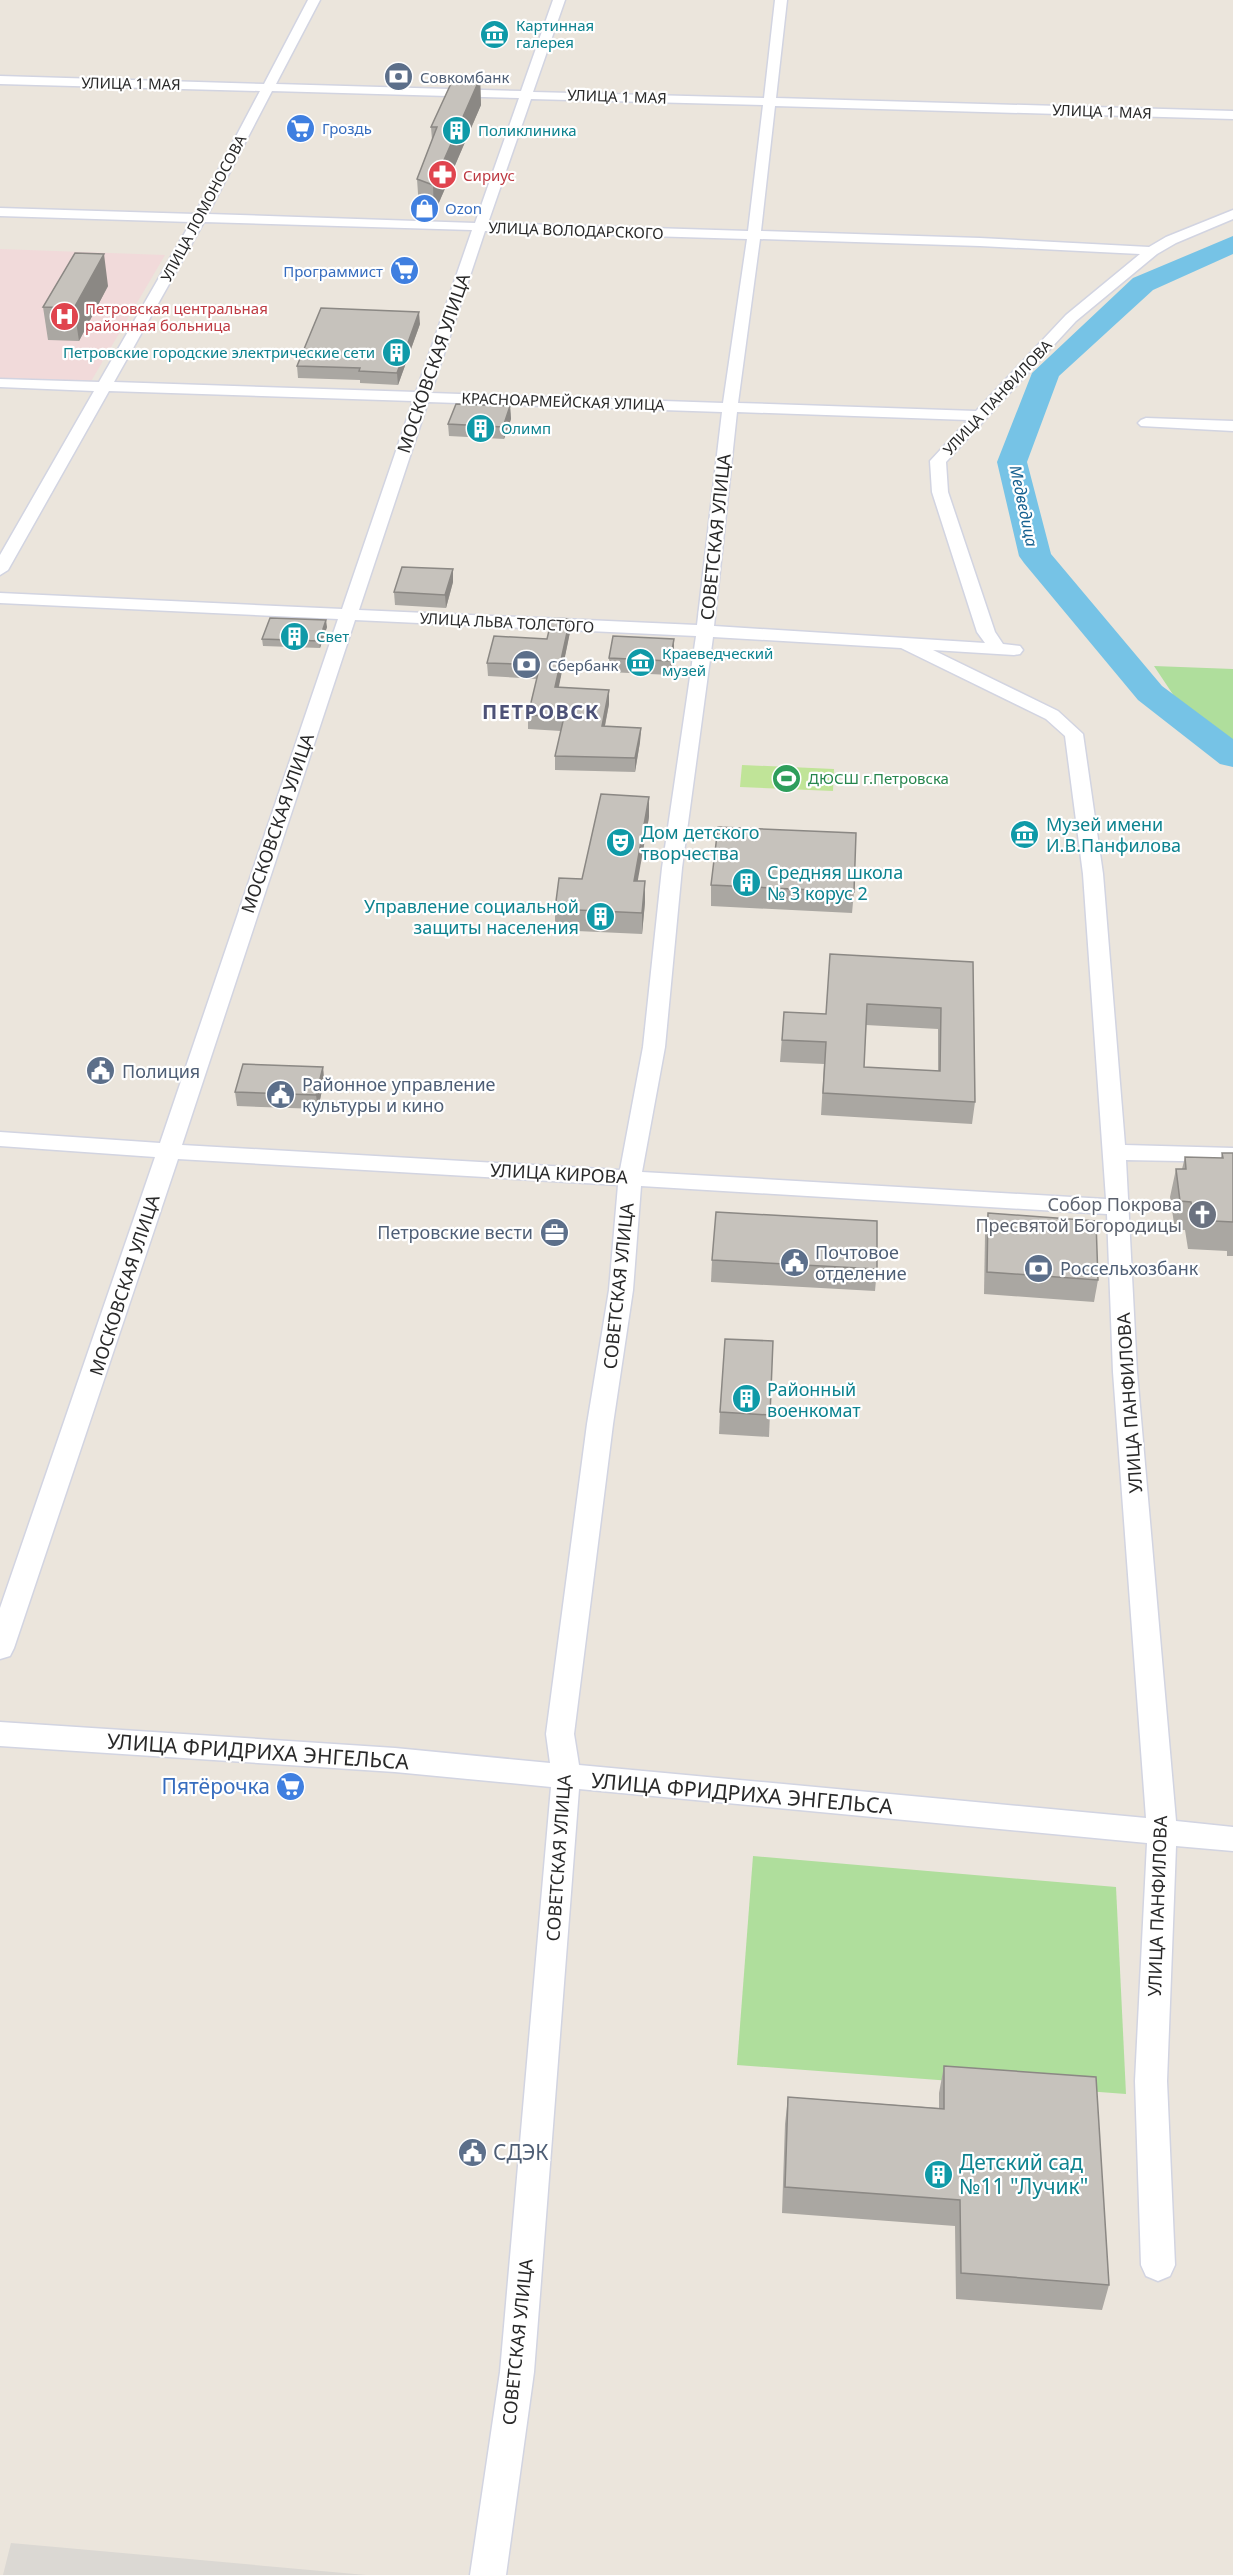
<svg xmlns="http://www.w3.org/2000/svg" width="1233" height="2575" font-family="'Noto Sans',sans-serif">
  <rect width="100%" height="100%" fill="#ebe5dc"/>
  <!-- medical -->
  <path fill="#f1dada" d="M 0,249 L 165,255 L 90,383 L 0,380 Z"/>
  <!-- green -->
  <g fill="#afde9c">
    <path d="M 1154,666 L 1233,669 L 1233,743 L 1180,705 Z"/>
    <path d="M 753,1856 L 1116,1887 L 1126,2094 L 737,2065 Z"/>
  </g>
  <!-- pitch -->
  <path fill="#c0e498" d="M 742,765 L 834,769 L 833,791 L 740,787 Z"/>
  <!-- plaza -->
  <path fill="#dbd8d3" d="M 11,2543 L 366,2575 L 3,2575 Z"/>
  <g fill="none" stroke-linecap="round" stroke-linejoin="round">
    <!-- river -->
    <path fill="#76c3e6" fill-rule="evenodd" d="M 1233,236 L 1233,254 L 1153,290 L 1059,376 L 1027,462 L 1051,554 L 1162,686 L 1233,739 L 1233,767 L 1220,764 L 1138,700 L 1024,563 L 1019,556 L 997,462 L 1032,373 L 1133,278 Z"/>
    <defs>
      <g id="minor">
        <path d="M 308,0 L 320,0 L 276,84 L 521,91 L 553,0 L 565,0 L 533,92 L 764,98 L 775,0 L 787,0 L 776,98 L 1233,111 L 1233,119 L 775,106 L 761,231 L 980,238 L 1149,247 L 1166,237 L 1233,210 L 1233,219 L 1176,243 L 1157,254 L 1076,321 L 946,462 L 948,492 L 995,632 L 1003,644 L 1020,646 L 1023,650 L 1020,654 L 1014,655 L 933,650 L 1058,711 L 1083,734 L 1103,874 L 1125,1145 L 1233,1148 L 1233,1162 L 1126,1160 L 1137,1372 L 1176,1821 L 1233,1827 L 1233,1851 L 1176,1846 L 1167,2081 L 1175,2265 L 1170,2276 L 1158,2281 L 1146,2276 L 1141,2265 L 1135,2081 L 1147,1843 L 579,1789 L 534,2372 L 506,2575 L 470,2575 L 500,2372 L 551,1787 L 395,1772 L 0,1746 L 0,1722 L 395,1748 L 550,1763 L 546,1734 L 587,1424 L 609,1290 L 618,1185 L 178,1159 L 14,1648 L 10,1656 L 0,1659 L 0,1608 L 155,1157 L 0,1146 L 0,1132 L 160,1143 L 338,619 L 0,603 L 0,593 L 342,609 L 413,401 L 109,391 L 8,570 L 0,575 L 0,555 L 94,391 L 0,387 L 0,379 L 99,382 L 191,222 L 0,216 L 0,208 L 195,214 L 260,91 L 0,84 L 0,76 L 264,84 ZM 272,91 L 519,98 L 475,223 L 208,214 ZM 531,99 L 763,105 L 748,231 L 488,223 ZM 204,222 L 472,230 L 416,392 L 114,382 ZM 485,231 L 747,239 L 723,403 L 431,393 ZM 760,239 L 980,246 L 1140,254 L 1066,315 L 976,411 L 738,403 ZM 428,402 L 722,412 L 697,625 L 359,610 ZM 737,412 L 968,420 L 930,461 L 932,492 L 977,632 L 985,643 L 714,626 ZM 355,620 L 696,636 L 662,868 L 643,1047 L 620,1170 L 182,1145 ZM 713,637 L 901,648 L 1046,719 L 1065,736 L 1083,874 L 1106,1199 L 642,1172 L 665,1047 L 682,868 ZM 641,1186 L 1107,1214 L 1113,1372 L 1146,1818 L 579,1765 L 574,1734 L 613,1424 L 633,1290 Z"/>
        <path d="M 1146,418 L 1233,421 L 1233,431 L 1141,426 L 1138,423 L 1141,420 Z"/>
      </g>
    </defs>
    <!-- minor casing -->
    <use href="#minor" stroke="#d2d4e1" stroke-width="3"/>
    <!-- minor -->
    <use href="#minor" fill="#fff" fill-rule="evenodd"/>
  </g>
  <!-- wall -->
  <g fill="#aaa7a2" fill-rule="evenodd">
    <path d="M 480,78 L 481,105 L 434,214 L 419,208 L 417,179 L 432,140 L 431,127 Z"/>
    <path d="M 108,286 L 79,341 L 48,340 L 43,307 Z"/>
    <path d="M 420,324 L 398,385 L 360,383 L 360,380 L 298,378 L 297,366 Z"/>
    <path d="M 510,406 L 511,419 L 504,439 L 449,436 L 448,424 Z"/>
    <path d="M 453,582 L 446,608 L 395,605 L 394,592 Z"/>
    <path d="M 570,619 L 570,632 L 558,688 L 609,704 L 605,726 L 641,728 L 640,742 L 635,772 L 555,770 L 555,756 L 561,731 L 528,729 L 528,715 L 537,679 L 488,676 L 487,663 L 547,639 Z"/>
    <path d="M 327,627 L 320,648 L 263,646 L 262,639 Z"/>
    <path d="M 674,639 L 674,652 L 670,675 L 609,672 L 609,658 Z"/>
    <path d="M 649,817 L 637,881 L 645,902 L 642,934 L 555,930 L 555,909 L 582,879 Z"/>
    <path d="M 711,885 L 854,892 L 852,913 L 711,906 Z"/>
    <path d="M 973,962 L 975,1102 L 972,1124 L 821,1115 L 824,1064 L 780,1062 L 784,1012 L 826,1014 ZM 866,1025 L 938,1029 L 938,1071 L 864,1067 Z"/>
    <path d="M 323,1067 L 324,1081 L 318,1109 L 237,1106 L 235,1092 Z"/>
    <path d="M 1222,1153 L 1233,1153 L 1233,1256 L 1227,1256 L 1227,1251 L 1188,1249 L 1185,1230 L 1175,1230 L 1170,1197 L 1176,1169 L 1182,1169 L 1185,1157 L 1221,1158 Z"/>
    <path d="M 988,1213 L 1098,1280 L 1094,1302 L 984,1294 L 985,1235 Z"/>
    <path d="M 712,1260 L 877,1269 L 875,1291 L 711,1282 Z"/>
    <path d="M 773,1341 L 769,1437 L 719,1434 L 720,1412 Z"/>
    <path d="M 944,2066 L 1109,2285 L 1102,2310 L 956,2299 L 955,2226 L 782,2213 L 785,2124 L 788,2097 L 939,2108 L 939,2093 Z"/>
  </g>
  <!-- shaded-wall -->
  <g fill="#8b8884">
    <path d="M 480,78 L 481,105 L 434,214 L 433,185 Z"/>
    <path d="M 104,254 L 108,286 L 79,341 L 74,308 Z"/>
    <path d="M 419,312 L 420,324 L 398,385 L 397,373 Z"/>
    <path d="M 510,406 L 511,419 L 504,439 L 503,427 Z"/>
    <path d="M 453,569 L 453,582 L 446,608 L 445,595 Z"/>
    <path d="M 570,619 L 570,632 L 556,701 L 555,687 Z"/>
    <path d="M 326,620 L 327,627 L 320,648 L 319,641 Z"/>
    <path d="M 674,639 L 674,652 L 670,675 L 670,661 Z"/>
    <path d="M 609,690 L 609,704 L 602,740 L 602,726 Z"/>
    <path d="M 641,728 L 640,742 L 635,772 L 635,758 Z"/>
    <path d="M 649,797 L 649,817 L 634,902 L 634,881 Z"/>
    <path d="M 645,881 L 645,902 L 642,934 L 642,913 Z"/>
    <path d="M 323,1067 L 324,1081 L 318,1109 L 316,1095 Z"/>
  </g>
  <!-- building -->
  <g fill="#c6c2bc" stroke="#8b8884" stroke-width="1.5" fill-rule="evenodd">
    <path d="M 454,77 L 480,78 L 433,185 L 417,179 L 437,127 L 431,127 Z"/>
    <path d="M 75,253 L 104,254 L 74,308 L 43,307 Z"/>
    <path d="M 321,308 L 419,312 L 397,373 L 359,371 L 360,368 L 297,366 Z"/>
    <path d="M 456,404 L 510,406 L 503,427 L 448,424 Z"/>
    <path d="M 402,567 L 453,569 L 445,595 L 394,592 Z"/>
    <path d="M 270,618 L 326,620 L 319,641 L 262,639 Z"/>
    <path d="M 552,618 L 570,619 L 555,687 L 609,690 L 602,726 L 641,728 L 635,758 L 555,756 L 564,717 L 528,715 L 540,665 L 487,663 L 494,636 L 547,639 Z"/>
    <path d="M 613,636 L 674,639 L 670,661 L 609,658 Z"/>
    <path d="M 601,794 L 649,797 L 634,881 L 645,881 L 642,913 L 555,909 L 559,878 L 582,879 Z"/>
    <path d="M 718,827 L 856,833 L 854,892 L 711,885 Z"/>
    <path d="M 830,954 L 973,962 L 975,1102 L 823,1093 L 826,1042 L 782,1040 L 784,1012 L 826,1014 ZM 867,1004 L 941,1008 L 940,1071 L 864,1067 Z"/>
    <path d="M 243,1064 L 323,1067 L 316,1095 L 235,1092 Z"/>
    <path d="M 1222,1153 L 1233,1153 L 1233,1222 L 1194,1220 L 1191,1202 L 1180,1201 L 1176,1169 L 1186,1169 L 1185,1157 L 1223,1158 Z"/>
    <path d="M 716,1212 L 877,1221 L 877,1269 L 712,1260 Z"/>
    <path d="M 988,1213 L 1096,1221 L 1098,1280 L 987,1272 Z"/>
    <path d="M 725,1339 L 773,1341 L 770,1415 L 720,1412 Z"/>
    <path d="M 944,2066 L 1096,2077 L 1109,2285 L 961,2273 L 960,2200 L 785,2187 L 788,2097 L 944,2109 Z"/>
  </g>
  <!-- icons -->
  <defs>
    <symbol id="museum-disc" viewBox="-11 -11 22 22"><circle r="9.5" fill="#0f9aa8" stroke="#fff"/><path d="M0-6L6-3V-2H-6V-3ZM-5-1h2V3h-2ZM-1-1h2V3h-2ZM3-1h2V3H3ZM-6 4H6V6H-6Z" fill="#fff"/></symbol>
    <symbol id="bank-disc" viewBox="-11 -11 22 22"><circle r="9.5" fill="#5c6f8a" stroke="#fff"/><path d="M-6-4H6V4H-6ZM0-2.3a2.3 2.3 0 1 0 0 4.6a2.3 2.3 0 1 0 0-4.6Z" fill="#fff"/></symbol>
    <symbol id="supermarket-disc" viewBox="-11 -11 22 22"><circle r="9.5" fill="#3f7fe0" stroke="#fff"/><path d="M-6-5.5h2.5l.6 2H6L4.5 2H-2.5L-4.4-4H-6ZM-1.5 3.2a1.3 1.3 0 1 0 .1 0ZM3 3.2a1.3 1.3 0 1 0 .1 0Z" fill="#fff"/></symbol>
    <symbol id="building-disc" viewBox="-11 -11 22 22"><circle r="9.5" fill="#0f9aa8" stroke="#fff"/><path d="M-4-6H4V6H1V3H-1V6H-4ZM-2.5-4.3h1.7v1.8h-1.7ZM.8-4.3h1.7v1.8H.8ZM-2.5-1h1.7V.8h-1.7ZM.8-1h1.7V.8H.8Z" fill="#fff"/></symbol>
    <symbol id="pharmacy-disc" viewBox="-11 -11 22 22"><circle r="9.5" fill="#e0444e" stroke="#fff"/><path d="M-2-6h4v4h4v4h-4v4h-4v-4h-4v-4h4Z" fill="#fff"/></symbol>
    <symbol id="shop-disc" viewBox="-11 -11 22 22"><circle r="9.5" fill="#3f7fe0" stroke="#fff"/><path d="M-5-2.5h2.3a2.7 3.5 0 0 1 5.4 0H5L5.5 6h-11ZM-1.5-2.5h3a1.5 2.3 0 0 0-3 0Z" fill="#fff"/></symbol>
    <symbol id="hospital-disc" viewBox="-11 -11 22 22"><circle r="9.5" fill="#e0444e" stroke="#fff"/><path d="M-5-5h3v3.5h4V-5h3V5h-3V1.5h-4V5h-3Z" fill="#fff"/></symbol>
    <symbol id="stadium-disc" viewBox="-11 -11 22 22"><circle r="9.5" fill="#2e9e5b" stroke="#fff"/><path d="M0-5a6.5 5 0 1 0 0 10a6.5 5 0 1 0 0-10ZM-3.5-1.8h7v3.6h-7Z" fill="#fff"/></symbol>
    <symbol id="theatre-disc" viewBox="-11 -11 22 22"><circle r="9.5" fill="#0f9aa8" stroke="#fff"/><path d="M-5-5.5Q0-4 5-5.5V0Q5 5 0 6Q-5 5-5 0ZM-3.3-2.5H-1v1.5H-3.3ZM1-2.5H3.3v1.5H1ZM-2.8 1Q0 5.5 2.8 1Z" fill="#fff"/></symbol>
    <symbol id="civic-disc" viewBox="-11 -11 22 22"><circle r="9.5" fill="#5c6f8a" stroke="#fff"/><path d="M-.6-6.5H3V-4.5H.6V-3L4-1V1h2V6H-6V1h2V-1L-.6-3ZM-1.2 2.5V6h2.4V2.5Z" fill="#fff"/></symbol>
    <symbol id="church-disc" viewBox="-11 -11 22 22"><circle r="9.5" fill="#6b7280" stroke="#fff"/><path d="M-1.2-6h2.4v3.5h3.3v2.4h-3.3V6h-2.4V-.1h-3.3v-2.4h3.3Z" fill="#fff"/></symbol>
    <symbol id="office-disc" viewBox="-11 -11 22 22"><circle r="9.5" fill="#5c6f8a" stroke="#fff"/><path d="M-6-3h4V-5.5h4V-3h4V5H-6ZM-1-4.5V-3h2v-1.5ZM-6 0V1H6V0Z" fill="#fff"/></symbol>
  </defs>
  <g fill-rule="evenodd">
    <use href="#museum-disc" x="478" y="18" width="33" height="33"/>
    <use href="#bank-disc" x="382" y="60" width="33" height="33"/>
    <use href="#supermarket-disc" x="284" y="112" width="33" height="33"/>
    <use href="#building-disc" x="440" y="114" width="33" height="33"/>
    <use href="#pharmacy-disc" x="426" y="158" width="33" height="33"/>
    <use href="#shop-disc" x="408" y="192" width="33" height="33"/>
    <use href="#supermarket-disc" x="388" y="254" width="33" height="33"/>
    <use href="#hospital-disc" x="48" y="300" width="33" height="33"/>
    <use href="#building-disc" x="380" y="336" width="33" height="33"/>
    <use href="#building-disc" x="464" y="412" width="33" height="33"/>
    <use href="#building-disc" x="278" y="620" width="33" height="33"/>
    <use href="#museum-disc" x="624" y="646" width="33" height="33"/>
    <use href="#bank-disc" x="510" y="648" width="33" height="33"/>
    <use href="#stadium-disc" x="770" y="762" width="33" height="33"/>
    <use href="#museum-disc" x="1008" y="818" width="33" height="33"/>
    <use href="#theatre-disc" x="604" y="826" width="33" height="33"/>
    <use href="#building-disc" x="730" y="866" width="33" height="33"/>
    <use href="#building-disc" x="584" y="900" width="33" height="33"/>
    <use href="#civic-disc" x="84" y="1054" width="33" height="33"/>
    <use href="#civic-disc" x="264" y="1078" width="33" height="33"/>
    <use href="#church-disc" x="1186" y="1198" width="33" height="33"/>
    <use href="#office-disc" x="538" y="1216" width="33" height="33"/>
    <use href="#civic-disc" x="778" y="1246" width="33" height="33"/>
    <use href="#bank-disc" x="1022" y="1252" width="33" height="33"/>
    <use href="#building-disc" x="730" y="1382" width="33" height="33"/>
    <use href="#supermarket-disc" x="274" y="1770" width="33" height="33"/>
    <use href="#civic-disc" x="456" y="2136" width="33" height="33"/>
    <use href="#building-disc" x="922" y="2158" width="33" height="33"/>
  </g>
  <g text-anchor="middle" dominant-baseline="central" stroke-width="4.5" stroke-linejoin="round" paint-order="stroke">
    <!-- far-culture labels -->
    <g font-size="15" fill="#0d838f" stroke="#fff" text-anchor="start">
      <text x="516" y="25">Картинная<tspan x="516" dy="17">галерея</tspan></text>
      <text x="478" y="130">Поликлиника</text>
      <text x="375" y="352" text-anchor="end">Петровские городские электрические сети</text>
      <text x="501" y="428">Олимп</text>
      <text x="316" y="636">Свет</text>
      <text x="662" y="653">Краеведческий<tspan x="662" dy="17">музей</tspan></text>
    </g>
    <!-- far-service labels -->
    <g font-size="15" fill="#4e5e75" stroke="#fff" text-anchor="start">
      <text x="420" y="77">Совкомбанк</text>
      <text x="548" y="665">Сбербанк</text>
    </g>
    <!-- far-street labels -->
    <g font-size="15" fill="#292929" stroke="#fff">
      <text transform="translate(131 83) rotate(1)">УЛИЦА 1 МАЯ</text>
      <text transform="translate(617 96) rotate(2)">УЛИЦА 1 МАЯ</text>
      <text transform="translate(1102 111) rotate(2)">УЛИЦА 1 МАЯ</text>
      <text transform="translate(203 208) rotate(-62)">УЛИЦА ЛОМОНОСОВА</text>
      <text transform="translate(576 230) rotate(2)">УЛИЦА ВОЛОДАРСКОГО</text>
      <text transform="translate(997 397) rotate(-47)">УЛИЦА ПАНФИЛОВА</text>
      <text transform="translate(563 401) rotate(2)">КРАСНОАРМЕЙСКАЯ УЛИЦА</text>
      <text transform="translate(507 622) rotate(3)">УЛИЦА ЛЬВА ТОЛСТОГО</text>
    </g>
    <!-- far-shop labels -->
    <g font-size="15" fill="#366cbe" stroke="#fff" text-anchor="start">
      <text x="322" y="128">Гроздь</text>
      <text x="445" y="208">Ozon</text>
      <text x="383" y="271" text-anchor="end">Программист</text>
    </g>
    <!-- far-health labels -->
    <g font-size="15" fill="#be3a42" stroke="#fff" text-anchor="start">
      <text x="463" y="175">Сириус</text>
      <text x="85" y="308">Петровская центральная<tspan x="85" dy="17">районная больница</tspan></text>
    </g>
    <!-- far-leisure labels -->
    <g font-size="15" fill="#27864d" stroke="#fff" text-anchor="start">
      <text x="808" y="778">ДЮСШ г.Петровска</text>
    </g>
    <!-- far-water labels -->
    <g font-size="16" font-style="italic" fill="#166190" stroke="#fff">
      <text transform="translate(1024 506) rotate(78)">Медведица</text>
    </g>
    <!-- street labels -->
    <g font-size="18" fill="#292929" stroke="#fff">
      <text transform="translate(433 363) rotate(-71)">МОСКОВСКАЯ УЛИЦА</text>
      <text transform="translate(715 537) rotate(-84)">СОВЕТСКАЯ УЛИЦА</text>
      <text transform="translate(277 823) rotate(-71)">МОСКОВСКАЯ УЛИЦА</text>
      <text transform="translate(559 1173) rotate(3)">УЛИЦА КИРОВА</text>
      <text transform="translate(124 1285) rotate(-72)">МОСКОВСКАЯ УЛИЦА</text>
      <text transform="translate(618 1286) rotate(-84)">СОВЕТСКАЯ УЛИЦА</text>
      <text transform="translate(1129 1403) rotate(-94)">УЛИЦА ПАНФИЛОВА</text>
      <text transform="translate(558 1858) rotate(-86)">СОВЕТСКАЯ УЛИЦА</text>
      <text transform="translate(1157 1906) rotate(-88)">УЛИЦА ПАНФИЛОВА</text>
      <text transform="translate(517 2342) rotate(-84)">СОВЕТСКАЯ УЛИЦА</text>
    </g>
    <!-- culture labels -->
    <g font-size="18" fill="#0d838f" stroke="#fff" text-anchor="start">
      <text x="1046" y="824">Музей имени<tspan x="1046" dy="21">И.В.Панфилова</tspan></text>
      <text x="641" y="832">Дом детского<tspan x="641" dy="21">творчества</tspan></text>
      <text x="767" y="872">Средняя школа<tspan x="767" dy="21">№ 3 корус 2</tspan></text>
      <text x="579" y="906" text-anchor="end">Управление социальной<tspan x="579" dy="21">защиты населения</tspan></text>
      <text x="767" y="1389">Районный<tspan x="767" dy="21">военкомат</tspan></text>
    </g>
    <!-- service labels -->
    <g font-size="18" fill="#4e5e75" stroke="#fff" text-anchor="start">
      <text x="122" y="1071">Полиция</text>
      <text x="302" y="1084">Районное управление<tspan x="302" dy="21">культуры и кино</tspan></text>
      <text x="533" y="1232" text-anchor="end">Петровские вести</text>
      <text x="815" y="1252">Почтовое<tspan x="815" dy="21">отделение</tspan></text>
      <text x="1060" y="1268">Россельхозбанк</text>
    </g>
    <!-- worship labels -->
    <g font-size="18" fill="#5b616d" stroke="#fff" text-anchor="end">
      <text x="1182" y="1204">Собор Покрова<tspan x="1182" dy="21">Пресвятой Богородицы</tspan></text>
    </g>
    <!-- far-district labels -->
    <g font-size="20" font-weight="bold" letter-spacing="1.5" fill="#4d5277" stroke="#fff">
      <text x="541" y="711">ПЕТРОВСК</text>
    </g>
    <!-- near-street labels -->
    <g font-size="21" fill="#292929" stroke="#fff">
      <text transform="translate(258 1751) rotate(4)">УЛИЦА ФРИДРИХА ЭНГЕЛЬСА</text>
      <text transform="translate(742 1793) rotate(5)">УЛИЦА ФРИДРИХА ЭНГЕЛЬСА</text>
    </g>
    <!-- near-shop labels -->
    <g font-size="21" fill="#366cbe" stroke="#fff" text-anchor="end">
      <text x="270" y="1786">Пятёрочка</text>
    </g>
    <!-- near-service labels -->
    <g font-size="21" fill="#4e5e75" stroke="#fff" text-anchor="start">
      <text x="493" y="2152">СДЭК</text>
    </g>
    <!-- near-culture labels -->
    <g font-size="21" fill="#0d838f" stroke="#fff" text-anchor="start">
      <text x="959" y="2162">Детский сад<tspan x="959" dy="24">№11 "Лучик"</tspan></text>
    </g>
  </g>
</svg>
